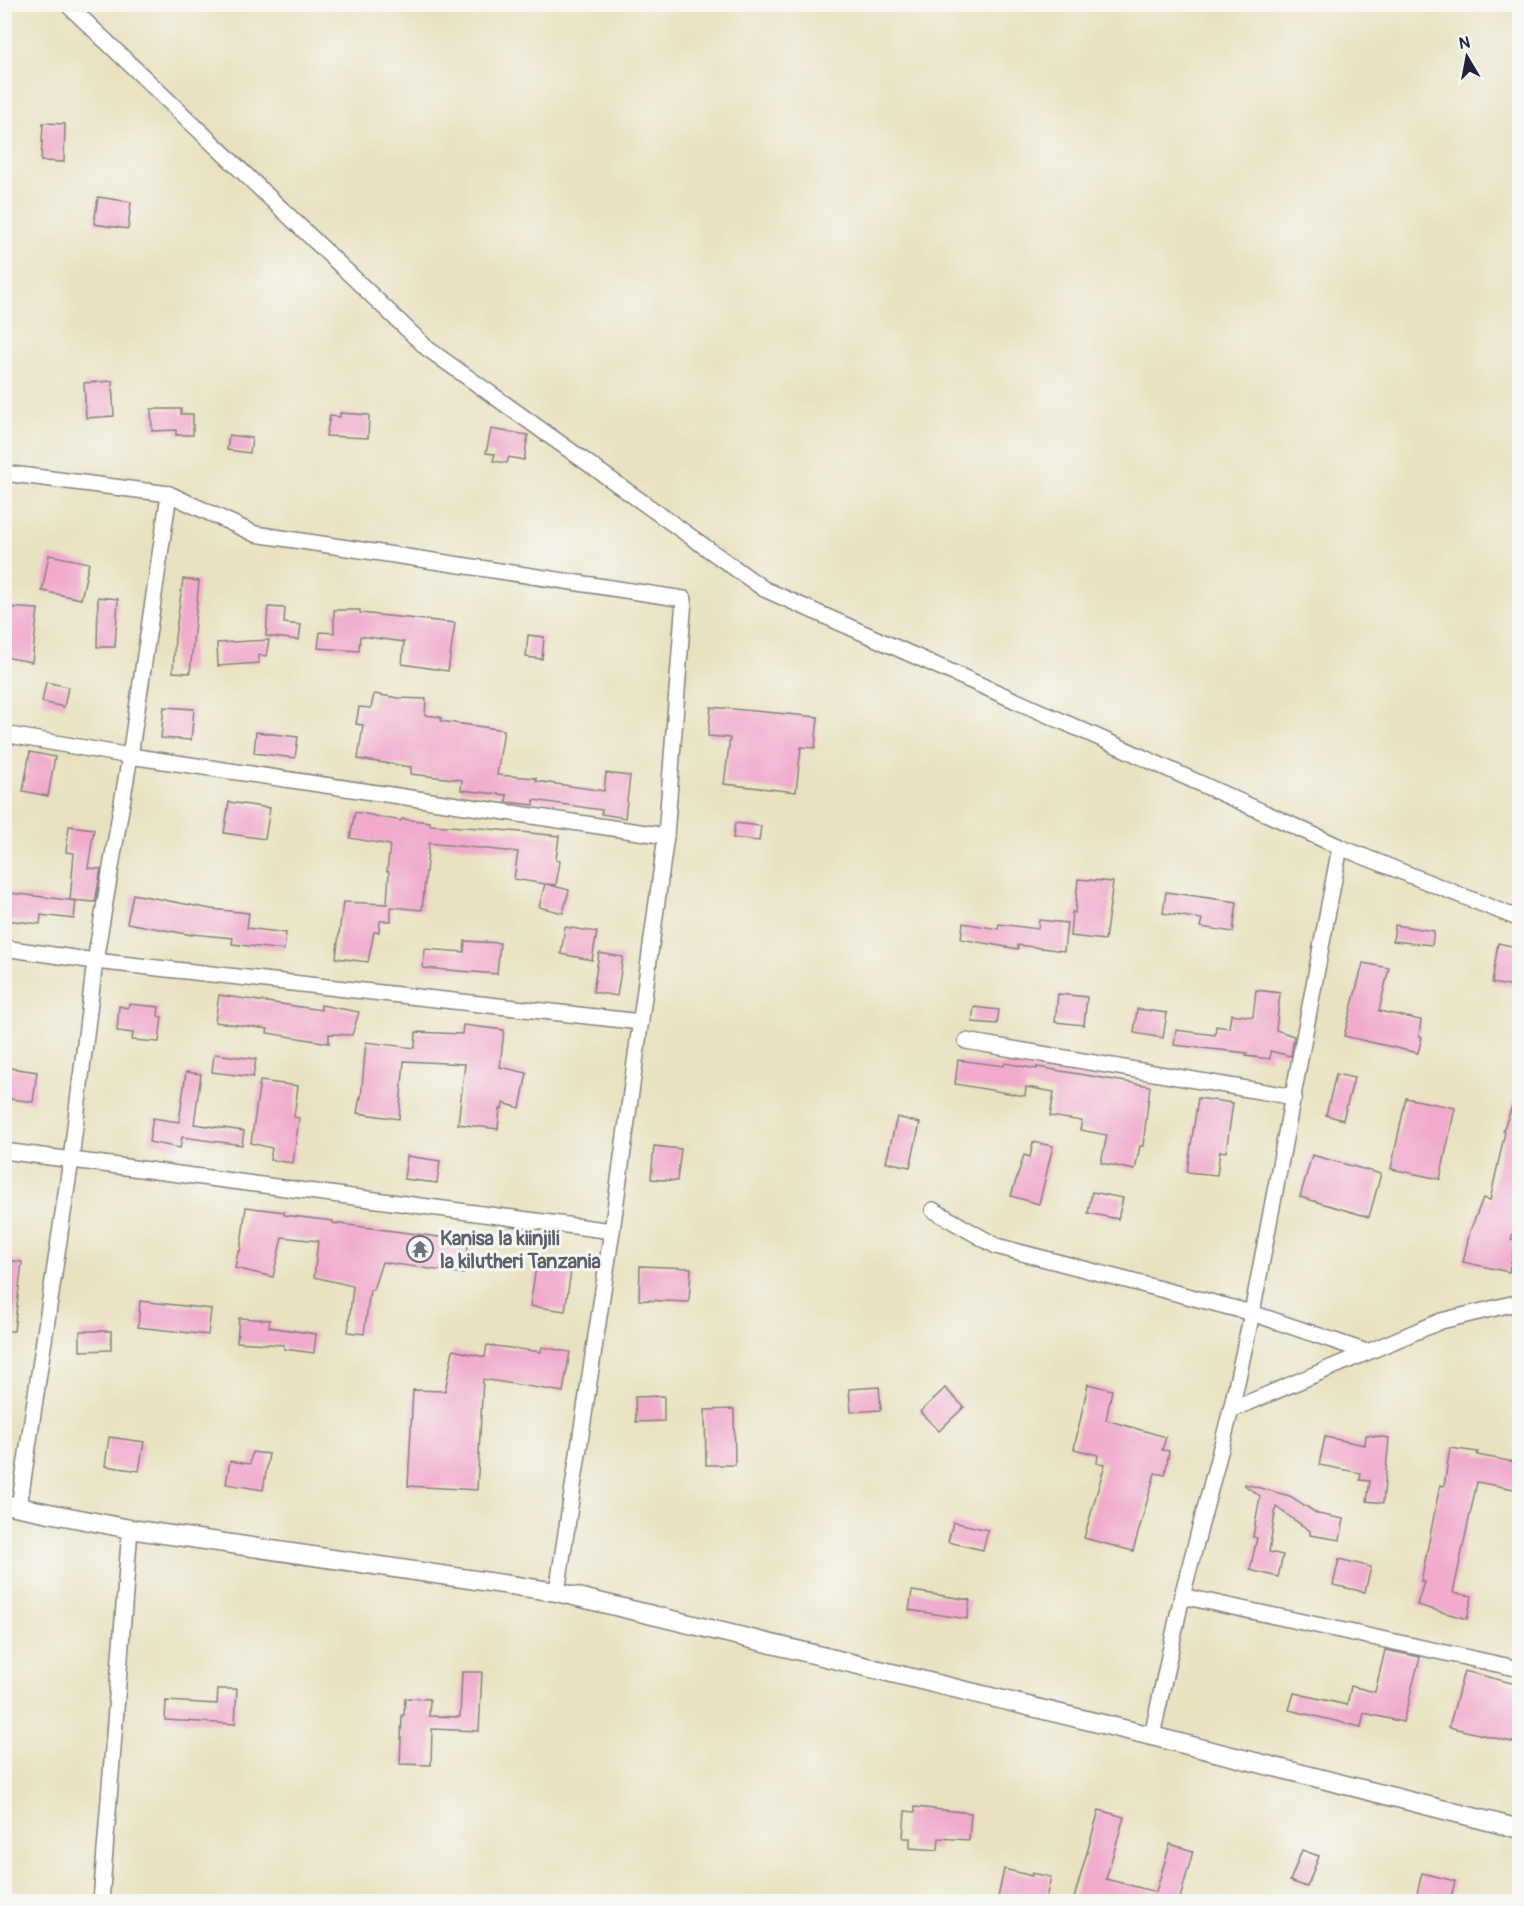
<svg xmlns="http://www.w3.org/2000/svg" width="1524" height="1906" font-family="Pangolin,sans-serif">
  <rect width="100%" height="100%" fill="#f6f6f2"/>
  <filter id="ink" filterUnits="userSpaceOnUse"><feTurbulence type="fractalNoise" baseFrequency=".0167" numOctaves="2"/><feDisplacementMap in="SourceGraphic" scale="12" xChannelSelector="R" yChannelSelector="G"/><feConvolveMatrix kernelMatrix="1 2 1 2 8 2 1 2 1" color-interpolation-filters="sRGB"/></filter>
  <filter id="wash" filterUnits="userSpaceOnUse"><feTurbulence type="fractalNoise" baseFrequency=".008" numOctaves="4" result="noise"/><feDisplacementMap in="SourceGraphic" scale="24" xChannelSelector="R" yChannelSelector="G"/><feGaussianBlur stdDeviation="1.35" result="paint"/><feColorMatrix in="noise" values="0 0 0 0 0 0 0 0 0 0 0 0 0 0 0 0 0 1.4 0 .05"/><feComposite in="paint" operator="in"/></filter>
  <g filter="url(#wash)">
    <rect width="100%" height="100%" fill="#e9e2c1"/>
    <g id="blocks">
      <!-- building -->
      <g fill="#f1aacc">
        <path d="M 43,123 L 65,124 L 64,162 L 41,161 Z"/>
        <path d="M 98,197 L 131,202 L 128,229 L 94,224 Z"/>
        <path d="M 112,381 L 114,416 L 86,418 L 84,383 Z"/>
        <path d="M 151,409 L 181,409 L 181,414 L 193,414 L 193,435 L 176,435 L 176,430 L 152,431 Z"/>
        <path d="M 340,413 L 369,415 L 368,438 L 326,436 L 330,416 L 340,417 Z"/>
        <path d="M 491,429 L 528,435 L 524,460 L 509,457 L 507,463 L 493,461 L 495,454 L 486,453 Z"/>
        <path d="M 229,435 L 252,438 L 250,453 L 227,450 Z"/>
        <path d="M 49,555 L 89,563 L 81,599 L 42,591 Z"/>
        <path d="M 183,579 L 199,581 L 190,673 L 173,672 L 175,637 Z"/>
        <path d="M 98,597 L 118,599 L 115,647 L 97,647 Z"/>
        <path d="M 7,607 L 38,609 L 32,662 L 4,657 Z"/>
        <path d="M 268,607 L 285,608 L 284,623 L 301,625 L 299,640 L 266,636 Z"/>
        <path d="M 334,610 L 360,610 L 360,613 L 455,623 L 448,671 L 402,664 L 404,642 L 360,636 L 359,651 L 318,648 L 320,632 L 334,633 Z"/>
        <path d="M 528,635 L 544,637 L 542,659 L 526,657 Z"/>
        <path d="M 269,640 L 266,656 L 259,655 L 259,663 L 218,666 L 217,643 Z"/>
        <path d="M 46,682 L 68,687 L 64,707 L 42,702 Z"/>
        <path d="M 374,694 L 398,698 L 426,699 L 425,715 L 441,717 L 441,721 L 504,730 L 497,775 L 536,778 L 536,781 L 604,791 L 606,773 L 630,776 L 625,818 L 601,814 L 602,810 L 534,800 L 534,805 L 506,802 L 507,795 L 461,790 L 462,780 L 411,774 L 411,767 L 358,759 L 363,725 L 356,724 L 359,707 L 371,708 Z"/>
        <path d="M 164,707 L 194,709 L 191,740 L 161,738 Z"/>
        <path d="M 711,707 L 818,717 L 815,748 L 801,747 L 796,792 L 724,784 L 730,738 L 708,736 Z"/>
        <path d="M 256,732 L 298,737 L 295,758 L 254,753 Z"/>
        <path d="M 30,752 L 55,757 L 48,796 L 23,791 Z"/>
        <path d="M 229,802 L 270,808 L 265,839 L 224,833 Z"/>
        <path d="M 355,812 L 401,821 L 402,819 L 430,822 L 430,825 L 481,828 L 559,836 L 556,860 L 560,861 L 556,885 L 546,884 L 569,890 L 563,913 L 539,907 L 545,884 L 514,879 L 518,852 L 429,843 L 422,910 L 391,907 L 391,921 L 380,921 L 379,932 L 374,932 L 368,962 L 336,958 L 343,902 L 387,904 L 389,872 L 387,871 L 390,845 L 350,838 Z"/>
        <path d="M 735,823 L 761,826 L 759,841 L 733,838 Z"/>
        <path d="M 69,826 L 94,829 L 88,868 L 101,869 L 95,902 L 70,900 L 74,853 L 66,852 Z"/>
        <path d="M 1078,879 L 1113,882 L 1105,940 L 1070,936 L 1072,912 L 1075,913 Z"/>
        <path d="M 1166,892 L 1237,902 L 1233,932 L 1200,927 L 1202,919 L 1163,913 Z"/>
        <path d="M 10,893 L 76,901 L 74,919 L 41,915 L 40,924 L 6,920 Z"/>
        <path d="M 133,894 L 211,909 L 249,913 L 247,928 L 286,933 L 284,950 L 232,944 L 233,938 L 192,934 L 192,935 L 127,923 Z"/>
        <path d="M 1039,920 L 1067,923 L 1064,951 L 1018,945 L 1018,949 L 961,939 L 963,923 L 998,929 L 999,924 L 1038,929 Z"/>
        <path d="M 1395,925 L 1434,931 L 1432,945 L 1393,941 Z"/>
        <path d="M 565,927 L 597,932 L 592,960 L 561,954 Z"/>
        <path d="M 465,941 L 500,943 L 497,974 L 423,968 L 425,949 L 464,952 Z"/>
        <path d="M 1498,943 L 1520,948 L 1520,988 L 1492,983 Z"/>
        <path d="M 599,953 L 623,957 L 617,996 L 593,992 Z"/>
        <path d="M 1363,963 L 1389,968 L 1379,1011 L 1421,1020 L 1419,1036 L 1422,1037 L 1418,1053 L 1344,1036 Z"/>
        <path d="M 1256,990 L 1280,993 L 1276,1030 L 1294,1036 L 1291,1056 L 1270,1051 L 1270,1059 L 1246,1056 L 1247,1053 L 1174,1045 L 1176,1030 L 1215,1035 L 1216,1026 L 1229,1028 L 1231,1014 L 1253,1017 Z"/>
        <path d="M 1058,994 L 1087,997 L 1084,1025 L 1055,1022 Z"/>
        <path d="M 219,995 L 321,1010 L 321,1005 L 359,1012 L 352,1035 L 329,1034 L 329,1043 L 267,1033 L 268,1029 L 215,1022 Z"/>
        <path d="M 129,1004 L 159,1007 L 158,1016 L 162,1017 L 159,1042 L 132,1040 L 133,1033 L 117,1031 L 119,1006 L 128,1008 Z"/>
        <path d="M 974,1007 L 999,1010 L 997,1024 L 972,1022 Z"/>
        <path d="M 1137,1009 L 1167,1013 L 1163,1038 L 1134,1033 Z"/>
        <path d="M 463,1025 L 504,1030 L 500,1067 L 527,1073 L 520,1108 L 503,1103 L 502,1109 L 500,1109 L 498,1129 L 458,1124 L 465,1064 L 404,1061 L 399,1119 L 357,1113 L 360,1097 L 361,1098 L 366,1042 L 415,1048 L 416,1032 L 462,1034 Z"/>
        <path d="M 214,1054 L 256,1059 L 253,1077 L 212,1072 Z"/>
        <path d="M 958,1060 L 1004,1066 L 1005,1063 L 1037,1069 L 1037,1067 L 1150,1086 L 1143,1146 L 1140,1146 L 1135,1170 L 1101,1163 L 1107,1135 L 1080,1130 L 1082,1121 L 1050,1116 L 1054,1092 L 1026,1087 L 1025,1096 L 955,1084 Z"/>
        <path d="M 4,1067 L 37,1072 L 33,1102 L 4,1098 Z"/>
        <path d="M 186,1072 L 201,1074 L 194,1124 L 244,1131 L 242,1145 L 182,1137 L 180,1148 L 149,1142 L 153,1118 L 179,1122 Z"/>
        <path d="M 1336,1074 L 1354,1078 L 1343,1120 L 1326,1115 Z"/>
        <path d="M 260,1081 L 298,1086 L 294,1117 L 299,1118 L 293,1163 L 270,1160 L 272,1148 L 251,1143 Z"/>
        <path d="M 1518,1090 L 1520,1214 L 1511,1239 L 1516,1240 L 1509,1272 L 1463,1262 L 1470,1231 L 1483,1198 L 1490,1200 L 1505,1132 L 1503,1131 Z"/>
        <path d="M 1198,1098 L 1233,1103 L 1226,1152 L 1220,1151 L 1217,1175 L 1187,1172 Z"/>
        <path d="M 1406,1098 L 1455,1108 L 1440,1179 L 1391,1169 Z"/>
        <path d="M 897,1117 L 920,1123 L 910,1167 L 886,1162 Z"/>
        <path d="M 1033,1142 L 1053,1146 L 1039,1204 L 1011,1196 L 1024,1155 L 1030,1157 Z"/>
        <path d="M 654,1146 L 681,1149 L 677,1181 L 651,1179 Z"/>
        <path d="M 1312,1155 L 1381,1174 L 1369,1217 L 1300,1197 Z"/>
        <path d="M 407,1156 L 440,1161 L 437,1183 L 404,1179 Z"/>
        <path d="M 1092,1192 L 1123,1198 L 1118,1219 L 1088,1213 Z"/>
        <path d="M 246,1207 L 284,1212 L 284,1215 L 333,1221 L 333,1223 L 469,1241 L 464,1274 L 382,1262 L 373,1290 L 370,1290 L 364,1334 L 348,1332 L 353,1286 L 314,1277 L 318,1241 L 282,1237 L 273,1277 L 235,1268 L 238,1251 L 240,1252 Z"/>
        <path d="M 4,1260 L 22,1262 L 14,1331 L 4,1331 Z"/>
        <path d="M 537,1260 L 572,1264 L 565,1311 L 530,1306 Z"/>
        <path d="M 640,1266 L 691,1268 L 689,1302 L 639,1300 Z"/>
        <path d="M 140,1301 L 211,1309 L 208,1335 L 138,1327 Z"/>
        <path d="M 239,1318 L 270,1320 L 269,1327 L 316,1334 L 314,1353 L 284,1349 L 284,1345 L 237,1342 Z"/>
        <path d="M 80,1331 L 111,1331 L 111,1350 L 80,1351 Z"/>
        <path d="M 487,1345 L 541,1352 L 542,1347 L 570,1352 L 563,1392 L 483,1379 L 477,1490 L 408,1486 L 413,1390 L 445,1391 L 453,1350 L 485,1357 Z"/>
        <path d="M 1088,1384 L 1112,1390 L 1106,1420 L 1166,1437 L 1162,1450 L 1169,1451 L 1165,1475 L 1155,1473 L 1133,1551 L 1084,1538 L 1105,1464 L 1097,1463 L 1098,1455 L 1074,1449 Z"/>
        <path d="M 879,1387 L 881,1410 L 851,1412 L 849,1389 Z"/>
        <path d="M 945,1388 L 964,1407 L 939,1431 L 920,1412 Z"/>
        <path d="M 664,1396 L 664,1421 L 636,1422 L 635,1397 Z"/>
        <path d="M 734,1409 L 735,1465 L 706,1465 L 705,1410 Z"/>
        <path d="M 1366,1435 L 1389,1438 L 1383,1503 L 1367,1501 L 1370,1481 L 1360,1480 L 1361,1473 L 1319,1465 L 1325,1437 L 1365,1445 Z"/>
        <path d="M 109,1437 L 144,1442 L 139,1471 L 105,1466 Z"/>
        <path d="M 1450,1448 L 1478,1452 L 1477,1455 L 1520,1463 L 1520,1490 L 1477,1482 L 1453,1593 L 1472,1596 L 1467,1619 L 1417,1605 L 1424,1582 L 1421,1582 L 1440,1485 L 1444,1486 Z"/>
        <path d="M 252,1452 L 269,1454 L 263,1490 L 226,1484 L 230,1461 L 250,1464 Z"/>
        <path d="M 1245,1484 L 1290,1496 L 1318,1514 L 1344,1519 L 1340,1540 L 1310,1535 L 1310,1531 L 1276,1507 L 1269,1552 L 1283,1555 L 1278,1577 L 1250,1570 L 1257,1538 L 1253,1537 L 1260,1496 L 1244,1485 Z"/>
        <path d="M 953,1522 L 988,1530 L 983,1550 L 948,1542 Z"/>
        <path d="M 1339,1559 L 1371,1567 L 1365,1592 L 1333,1585 Z"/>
        <path d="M 912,1591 L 970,1600 L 967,1619 L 909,1610 Z"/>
        <path d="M 1385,1650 L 1420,1657 L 1403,1722 L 1364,1713 L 1361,1727 L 1289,1710 L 1294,1693 L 1347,1705 L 1351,1686 L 1375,1692 Z"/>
        <path d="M 1464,1671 L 1520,1685 L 1520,1744 L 1449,1727 Z"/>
        <path d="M 462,1672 L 482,1672 L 479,1731 L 432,1729 L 431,1765 L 400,1764 L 402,1715 L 404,1715 L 405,1698 L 430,1699 L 429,1716 L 460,1717 Z"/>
        <path d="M 218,1689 L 237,1689 L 235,1724 L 165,1720 L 166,1701 L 217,1704 Z"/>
        <path d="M 915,1807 L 971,1813 L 969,1840 L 939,1838 L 938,1850 L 910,1848 L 910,1838 L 903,1838 L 905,1811 L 915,1812 Z"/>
        <path d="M 1099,1810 L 1124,1817 L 1106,1879 L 1156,1892 L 1170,1844 L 1193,1851 L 1179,1902 L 1073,1902 Z"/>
        <path d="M 1302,1850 L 1319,1856 L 1307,1887 L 1290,1881 Z"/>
        <path d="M 1004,1869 L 1032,1876 L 1032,1873 L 1051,1877 L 1045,1902 L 997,1902 Z"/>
        <path d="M 1422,1873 L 1455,1881 L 1450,1902 L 1415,1902 Z"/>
      </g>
    </g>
  </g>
  <g filter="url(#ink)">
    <use href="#blocks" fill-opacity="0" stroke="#86827e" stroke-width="1.5"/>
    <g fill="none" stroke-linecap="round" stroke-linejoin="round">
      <defs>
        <g id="minor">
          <path d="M 67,4 L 428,349 L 764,589 L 1120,747 L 1340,847 L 1520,919"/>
          <path d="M 4,473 L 169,494 L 255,534 L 684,599 L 666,836 L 612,1231 L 557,1592"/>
          <path d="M 4,734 L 130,756 L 666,836"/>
          <path d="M 4,948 L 95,961 L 641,1022"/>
          <path d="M 966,1041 L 1294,1097"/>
          <path d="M 4,1151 L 612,1231"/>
          <path d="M 933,1210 L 996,1246 L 1252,1313 L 1367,1352"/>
          <path d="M 1231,1410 L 1441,1321 L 1520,1302"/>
          <path d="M 19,1507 L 71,1160 L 95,961 L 130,756 L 169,494"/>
          <path d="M 1182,1596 L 1520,1669"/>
          <path d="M 1152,1736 L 1182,1596 L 1231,1410 L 1252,1313 L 1340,847"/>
          <path d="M 101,1902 L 130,1529"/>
        </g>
        <path id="tertiary" d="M 4,1504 L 130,1529 L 557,1592 L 1152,1736 L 1520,1829"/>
      </defs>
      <!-- minor casing -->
      <use href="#minor" stroke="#86827e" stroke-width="18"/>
      <!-- tertiary casing -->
      <use href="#tertiary" stroke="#86827e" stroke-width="21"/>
      <!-- minor -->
      <use href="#minor" stroke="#fff" stroke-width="15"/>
      <!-- tertiary -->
      <use href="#tertiary" stroke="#fff" stroke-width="18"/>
    </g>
  </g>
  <!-- icons -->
  <defs>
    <symbol id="temple-ring" viewBox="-11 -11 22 22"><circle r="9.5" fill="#f6f6f2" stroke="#6b7280" stroke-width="1.5"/><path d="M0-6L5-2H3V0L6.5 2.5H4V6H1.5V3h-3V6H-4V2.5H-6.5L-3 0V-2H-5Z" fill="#6b7280"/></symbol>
  </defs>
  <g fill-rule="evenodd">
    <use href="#temple-ring" x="405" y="1234" width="30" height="30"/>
  </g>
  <g text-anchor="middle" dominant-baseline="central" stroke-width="6" stroke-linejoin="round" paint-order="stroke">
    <!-- worship labels -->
    <g font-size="20" font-weight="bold" fill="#5b616d" stroke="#f6f6f2" text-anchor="start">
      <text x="440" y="1238">Kanisa la kiinjili<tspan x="440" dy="23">la kilutheri Tanzania</tspan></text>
    </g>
  </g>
  <!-- margin -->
  <rect width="1524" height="1906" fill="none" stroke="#f6f6f2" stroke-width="24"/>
  <!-- north arrow -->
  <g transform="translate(1467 57) rotate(350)" stroke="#f6f6f2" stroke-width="4.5" paint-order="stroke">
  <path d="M0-4.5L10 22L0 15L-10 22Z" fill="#22223b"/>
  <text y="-9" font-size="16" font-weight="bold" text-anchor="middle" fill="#22223b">N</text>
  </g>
</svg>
